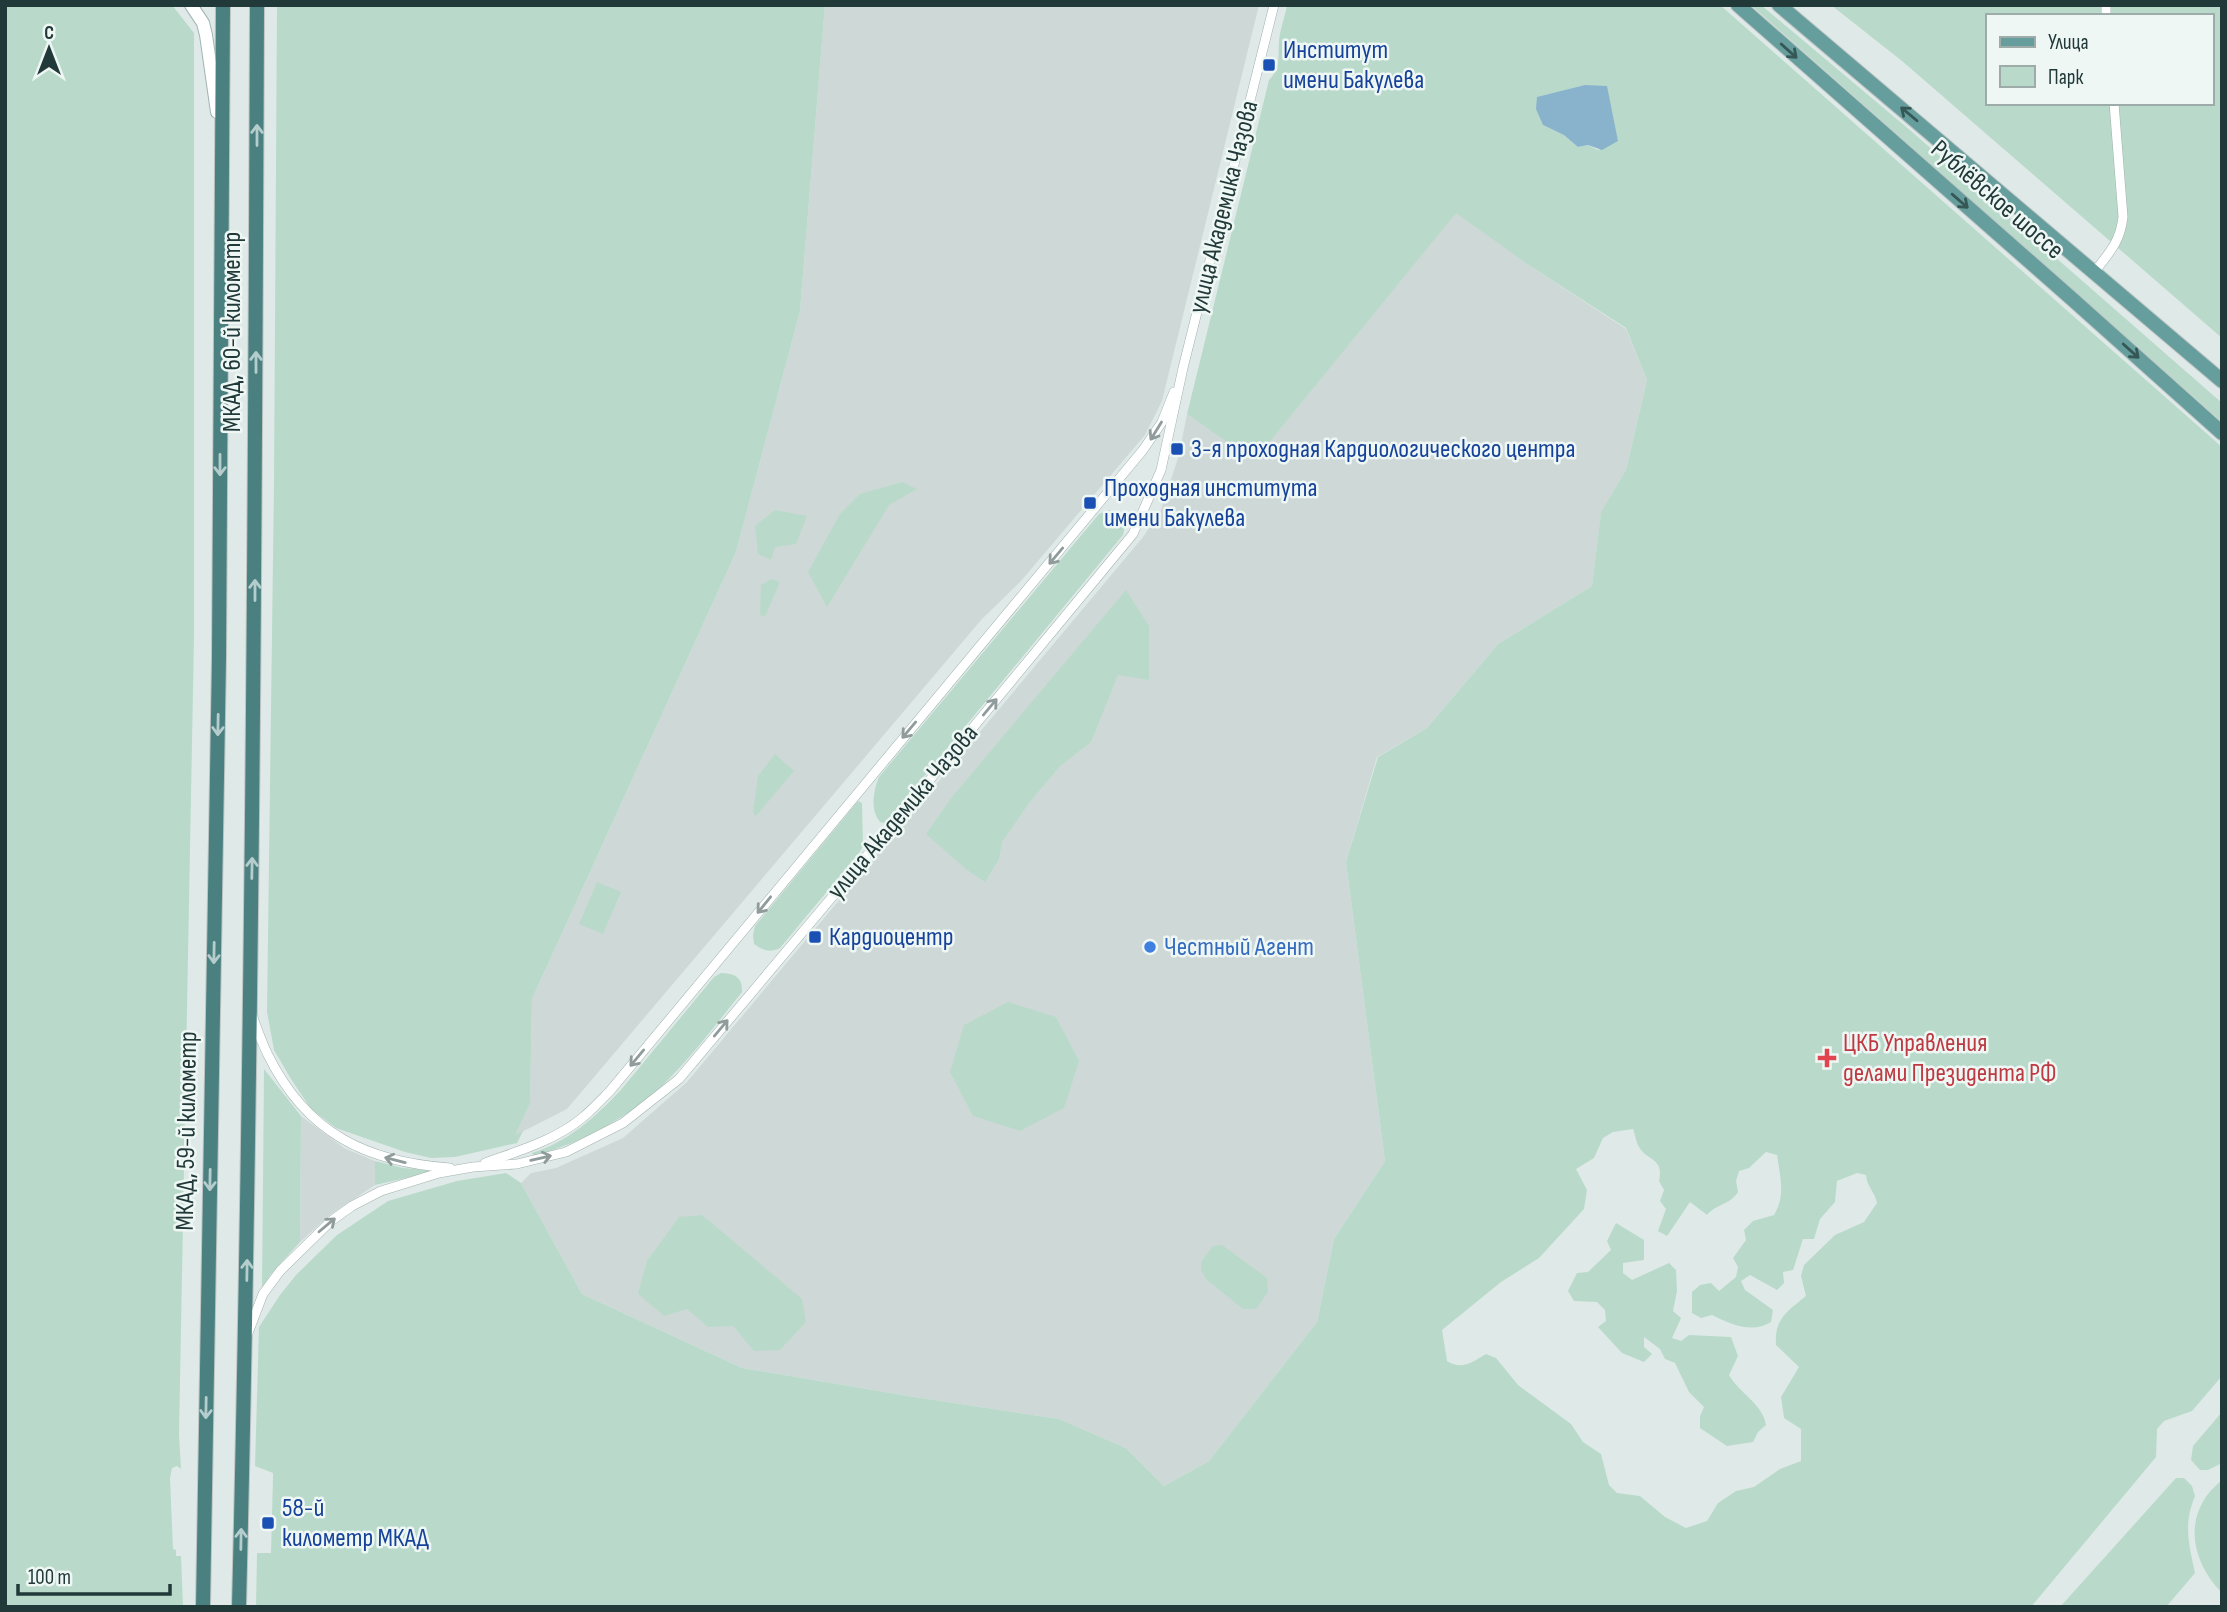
<svg xmlns="http://www.w3.org/2000/svg" width="2227" height="1612" font-family="'Sofia Sans Condensed',sans-serif">
  <rect width="100%" height="100%" fill="#dfeae8"/>
  <!-- built -->
  <g fill="#ced9d7">
    <path d="M 825,5 L 1259,5 L 1162,401 L 1145,435 L 1021,581 L 982,619 L 567,1109 L 514,1136 L 530,1102 L 532,999 L 736,552 L 800,311 Z"/>
    <path d="M 1456,212 L 1527,264 L 1626,329 L 1647,380 L 1626,470 L 1601,513 L 1592,586 L 1498,644 L 1427,728 L 1377,757 L 1346,862 L 1385,1161 L 1334,1239 L 1317,1322 L 1209,1461 L 1164,1486 L 1126,1448 L 1059,1419 L 914,1397 L 742,1368 L 582,1294 L 521,1183 L 531,1173 L 556,1168 L 623,1138 L 687,1082 L 1143,537 L 1161,510 L 1179,455 L 1187,414 L 1254,460 Z"/>
    <path d="M 301,1116 L 344,1148 L 375,1161 L 375,1185 L 331,1214 L 300,1242 Z"/>
  </g>
  <!-- green -->
  <g fill="#b9daca" fill-rule="evenodd">
    <path d="M 5,5 L 172,5 L 194,33 L 194,637 L 179,1435 L 181,1469 L 177,1466 L 172,1468 L 170,1478 L 173,1549 L 176,1550 L 176,1556 L 181,1556 L 183,1607 L 5,1607 Z"/>
    <path d="M 277,5 L 825,5 L 800,311 L 736,552 L 532,999 L 530,1103 L 515,1135 L 523,1131 L 517,1143 L 455,1157 L 431,1158 L 405,1152 L 336,1128 L 311,1109 L 291,1079 L 274,1050 L 267,1012 L 274,482 Z"/>
    <path d="M 1287,5 L 1720,5 L 2222,447 L 2222,1376 L 2192,1411 L 2164,1421 L 2157,1429 L 2156,1457 L 2031,1607 L 256,1607 L 257,1553 L 271,1553 L 273,1476 L 273,1473 L 255,1466 L 259,1327 L 280,1295 L 296,1275 L 337,1235 L 388,1201 L 457,1181 L 506,1173 L 521,1183 L 582,1294 L 742,1368 L 914,1397 L 1059,1419 L 1126,1448 L 1164,1486 L 1209,1461 L 1317,1322 L 1334,1239 L 1385,1161 L 1346,862 L 1378,757 L 1427,728 L 1498,644 L 1592,586 L 1601,512 L 1626,470 L 1647,380 L 1626,328 L 1527,264 L 1456,213 L 1254,461 L 1187,414 L 1269,80 C 1281,68 1278,56 1279,41 C 1280,29 1285,17 1287,5 ZM 1543,125 L 1615,130 L 1618,141 L 1598,150 L 1588,145 L 1578,147 L 1565,135 ZM 1633,1129 C 1635,1134 1636,1142 1639,1147 C 1648,1162 1664,1157 1659,1181 L 1664,1190 L 1660,1201 L 1666,1209 L 1658,1231 L 1667,1236 L 1690,1202 L 1707,1215 C 1716,1204 1730,1205 1738,1192 L 1736,1181 L 1739,1171 L 1749,1168 L 1766,1152 L 1777,1155 C 1780,1176 1786,1196 1774,1215 L 1753,1221 L 1744,1230 L 1746,1240 L 1733,1258 L 1738,1267 L 1736,1277 L 1719,1291 L 1711,1283 L 1700,1285 L 1692,1292 L 1692,1313 L 1701,1318 L 1712,1315 C 1730,1324 1752,1334 1771,1322 L 1773,1310 L 1745,1290 L 1741,1281 L 1750,1275 L 1777,1290 L 1784,1283 L 1783,1272 L 1793,1270 L 1803,1239 L 1814,1239 L 1820,1219 L 1835,1202 L 1837,1181 L 1857,1173 L 1866,1175 C 1867,1187 1875,1192 1877,1203 L 1864,1222 L 1835,1235 L 1804,1265 L 1801,1276 L 1806,1296 C 1788,1311 1774,1318 1776,1345 L 1799,1367 L 1781,1397 L 1784,1418 L 1801,1429 L 1801,1461 L 1780,1469 L 1754,1487 L 1736,1491 L 1718,1503 L 1707,1521 L 1686,1528 L 1665,1517 L 1640,1496 L 1617,1493 L 1609,1485 L 1601,1454 L 1583,1442 L 1571,1424 L 1518,1385 L 1496,1358 L 1486,1354 C 1471,1363 1462,1370 1447,1361 L 1442,1330 L 1501,1282 L 1539,1258 L 1584,1209 L 1587,1190 L 1576,1169 L 1594,1158 L 1603,1138 L 1613,1132 Z"/>
    <path d="M 1751,5 L 1761,5 L 1911,131 L 2222,403 L 2222,422 Z"/>
    <path d="M 1831,5 L 2222,5 L 2222,338 L 1902,61 ZM 1987,16 L 2211,16 L 2211,103 L 1987,103 Z"/>
    <path d="M 902,482 L 917,489 L 889,505 L 827,607 L 808,572 L 840,514 L 860,494 Z"/>
    <path d="M 775,510 L 807,516 L 796,544 L 775,547 L 771,560 L 758,554 L 755,526 Z"/>
    <path d="M 1109,510 C 1123,514 1127,521 1123,535 L 888,820 L 884,823 L 880,822 C 870,810 873,791 879,777 L 1099,514 Z"/>
    <path d="M 771,579 L 780,582 L 765,617 L 760,615 L 761,585 Z"/>
    <path d="M 1126,590 L 1149,626 L 1149,680 L 1118,675 L 1091,742 L 1060,766 L 1029,803 L 1002,842 L 999,859 L 985,882 L 967,870 L 926,834 L 952,797 Z"/>
    <path d="M 775,754 L 794,771 L 756,816 L 753,813 L 758,776 Z"/>
    <path d="M 858,801 L 862,803 L 863,846 L 859,853 L 780,948 C 770,953 764,951 754,944 L 753,935 L 755,926 Z"/>
    <path d="M 597,882 L 621,892 L 603,934 L 579,924 Z"/>
    <path d="M 721,973 C 735,973 743,978 742,992 C 717,1023 693,1055 665,1083 C 630,1117 581,1143 534,1156 L 532,1153 C 568,1142 595,1117 620,1091 L 714,977 Z"/>
    <path d="M 1008,1002 L 1056,1017 L 1079,1061 L 1064,1108 L 1020,1131 L 973,1116 L 950,1072 L 964,1025 Z"/>
    <path d="M 264,1069 L 301,1116 L 300,1242 L 271,1274 L 262,1288 Z"/>
    <path d="M 375,1161 L 403,1168 L 428,1170 L 428,1173 L 375,1185 Z"/>
    <path d="M 702,1215 L 802,1299 L 806,1322 L 780,1350 L 754,1351 L 733,1326 L 708,1327 L 687,1309 L 664,1316 L 638,1294 L 647,1261 L 679,1217 Z"/>
    <path d="M 1616,1223 L 1644,1240 L 1644,1260 L 1623,1263 L 1623,1273 L 1632,1280 L 1669,1263 L 1676,1270 L 1677,1291 L 1673,1311 L 1681,1318 L 1672,1338 L 1681,1341 L 1689,1335 L 1731,1337 L 1738,1356 L 1729,1375 C 1739,1393 1763,1404 1766,1425 L 1758,1432 L 1753,1442 L 1727,1446 L 1700,1428 L 1700,1416 L 1704,1407 L 1689,1392 L 1675,1363 L 1665,1359 L 1660,1349 L 1644,1337 L 1644,1347 L 1652,1354 L 1644,1362 L 1622,1353 L 1598,1327 L 1606,1321 L 1605,1310 L 1597,1302 L 1574,1301 L 1568,1291 L 1577,1273 L 1588,1272 L 1611,1250 L 1607,1241 Z"/>
    <path d="M 1222,1245 L 1267,1278 L 1268,1292 L 1256,1309 L 1243,1309 L 1206,1279 L 1201,1270 L 1201,1262 L 1213,1246 Z"/>
    <path d="M 2222,1412 L 2222,1463 L 2208,1470 L 2200,1470 L 2191,1460 L 2193,1446 Z"/>
    <path d="M 2176,1478 L 2184,1478 L 2192,1486 L 2195,1496 C 2183,1525 2189,1544 2195,1573 L 2166,1607 L 2060,1607 Z"/>
    <path d="M 2222,1480 L 2222,1593 C 2189,1559 2182,1512 2222,1480 Z"/>
  </g>
  <!-- water -->
  <path fill="#89b3cd" d="M 1585,85 L 1607,86 L 1618,141 L 1602,150 L 1588,145 L 1578,147 L 1564,135 L 1543,125 L 1536,109 L 1537,97 Z"/>
  <g fill="none" stroke-linecap="round" stroke-linejoin="round">
    <defs>
      <g id="minor">
        <path d="M 2106,5 L 2106,16"/>
        <path d="M 2095,271 C 2110,252 2120,242 2123,217 L 2114,103"/>
        <path d="M 252,1015 C 257,1029 262,1043 268,1055 C 307,1134 367,1162 450,1168"/>
        <path d="M 485,1163 C 518,1151 554,1141 582,1118 C 592,1110 601,1100 610,1091 L 1143,450 L 1162,422 L 1174,392"/>
        <path d="M 248,1333 L 263,1294 L 280,1271 L 331,1221 L 352,1206 L 381,1191 L 439,1173 L 473,1167 L 517,1164 L 566,1152 L 623,1123 L 679,1079 L 875,846 L 1133,534 L 1161,470 L 1183,368 L 1274,5"/>
      </g>
      <path id="secondary" d="M 191,5 L 203,23 L 206,35 L 217,112"/>
      <g id="primary">
        <path d="M 1738,5 L 2071,298 L 2222,433"/>
        <path d="M 1779,5 L 2222,381"/>
      </g>
      <g id="trunk">
        <path d="M 203,1607 L 219,657 L 223,5"/>
        <path d="M 239,1607 C 252,1073 255,539 257,5"/>
      </g>
    </defs>
    <!-- minor casing -->
    <use href="#minor" stroke="#a2b1b0" stroke-width="10"/>
    <!-- secondary casing -->
    <use href="#secondary" stroke="#9fb5b2" stroke-width="14"/>
    <!-- primary casing -->
    <use href="#primary" stroke="#bcc4c3" stroke-width="16"/>
    <!-- trunk casing -->
    <use href="#trunk" stroke="#bcc4c3" stroke-width="16"/>
    <!-- minor -->
    <use href="#minor" stroke="#fff" stroke-width="9"/>
    <!-- secondary -->
    <use href="#secondary" stroke="#fff" stroke-width="12"/>
    <!-- primary -->
    <use href="#primary" stroke="#659e9c" stroke-width="14"/>
    <!-- trunk -->
    <use href="#trunk" stroke="#4a8080" stroke-width="14"/>
  </g>
  <!-- one-way arrows -->
  <defs><path id="oneway-shaft" d="M-6 0H5M1.5-3L5.5 0L1.5 3" fill="none" stroke-width="1.6" stroke-linecap="round" stroke-linejoin="round" transform="scale(1.75)"/></defs>
  <g stroke="#355756">
    <use href="#oneway-shaft" transform="translate(1789 51) rotate(42)"/>
    <use href="#oneway-shaft" transform="translate(1909 114) rotate(-140)"/>
    <use href="#oneway-shaft" transform="translate(1960 201) rotate(41)"/>
    <use href="#oneway-shaft" transform="translate(2131 351) rotate(42)"/>
  </g>
  <g stroke="#b5cdcc">
    <use href="#oneway-shaft" transform="translate(257 135) rotate(-90)"/>
    <use href="#oneway-shaft" transform="translate(256 362) rotate(-90)"/>
    <use href="#oneway-shaft" transform="translate(220 465) rotate(90)"/>
    <use href="#oneway-shaft" transform="translate(255 590) rotate(-90)"/>
    <use href="#oneway-shaft" transform="translate(218 725) rotate(91)"/>
    <use href="#oneway-shaft" transform="translate(252 868) rotate(-89)"/>
    <use href="#oneway-shaft" transform="translate(214 953) rotate(91)"/>
    <use href="#oneway-shaft" transform="translate(210 1180) rotate(91)"/>
    <use href="#oneway-shaft" transform="translate(247 1270) rotate(-89)"/>
    <use href="#oneway-shaft" transform="translate(206 1408) rotate(91)"/>
    <use href="#oneway-shaft" transform="translate(241 1539) rotate(-89)"/>
  </g>
  <g stroke="#909c9c">
    <use href="#oneway-shaft" transform="translate(1156 431) rotate(122)"/>
    <use href="#oneway-shaft" transform="translate(1056 556) rotate(130)"/>
    <use href="#oneway-shaft" transform="translate(990 707) rotate(-50)"/>
    <use href="#oneway-shaft" transform="translate(909 730) rotate(130)"/>
    <use href="#oneway-shaft" transform="translate(764 905) rotate(129)"/>
    <use href="#oneway-shaft" transform="translate(721 1028) rotate(-50)"/>
    <use href="#oneway-shaft" transform="translate(637 1058) rotate(130)"/>
    <use href="#oneway-shaft" transform="translate(541 1158) rotate(-13)"/>
    <use href="#oneway-shaft" transform="translate(395 1160) rotate(-166)"/>
    <use href="#oneway-shaft" transform="translate(327 1225) rotate(-40)"/>
  </g>
  <!-- markers -->
  <g fill="#1a4fb4" stroke="#eff7f5" stroke-width="2.5">
    <rect x="1262" y="58" width="14" height="14" rx="3.5"/>
    <rect x="1170" y="442" width="14" height="14" rx="3.5"/>
    <rect x="1083" y="496" width="14" height="14" rx="3.5"/>
    <rect x="808" y="930" width="14" height="14" rx="3.5"/>
    <rect x="261" y="1516" width="14" height="14" rx="3.5"/>
  </g>
  <circle fill="#3f7fe0" stroke="#eff7f5" stroke-width="2.5" cx="1150" cy="947" r="7"/>
  <path fill="#e0444e" stroke="#eff7f5" stroke-width="2.5" d="M1823.5 1047.5h7v7h7v7h-7v7h-7v-7h-7v-7h7z"/>
  <g text-anchor="middle" dominant-baseline="central" stroke-width="5" stroke-linejoin="round" paint-order="stroke">
    <!-- transit labels -->
    <g font-size="26" fill="#164399" stroke="#eff7f5" text-anchor="start">
      <text x="1283" y="50">Институт<tspan x="1283" dy="30">имени Бакулева</tspan></text>
      <text x="1191" y="449">3-я проходная Кардиологического центра</text>
      <text x="1104" y="488">Проходная института<tspan x="1104" dy="30">имени Бакулева</tspan></text>
      <text x="829" y="937">Кардиоцентр</text>
      <text x="282" y="1508">58-й<tspan x="282" dy="30">километр МКАД</tspan></text>
    </g>
    <!-- street labels -->
    <g font-size="26" fill="#213938" stroke="#eff7f5">
      <text transform="translate(1997 200) rotate(41)">Рублёвское шоссе</text>
      <text transform="translate(1224 207) rotate(-76)">улица Академика Чазова</text>
      <text transform="translate(232 332) rotate(-90)">МКАД, 60-й километр</text>
      <text transform="translate(903 812) rotate(-50)">улица Академика Чазова</text>
      <text transform="translate(187 1131) rotate(-89)">МКАД, 59-й километр</text>
    </g>
    <!-- shop labels -->
    <g font-size="26" fill="#366cbe" stroke="#eff7f5" text-anchor="start">
      <text x="1164" y="947">Честный Агент</text>
    </g>
    <!-- health labels -->
    <g font-size="26" fill="#be3a42" stroke="#eff7f5" text-anchor="start">
      <text x="1843" y="1043">ЦКБ Управления<tspan x="1843" dy="30">делами Президента РФ</tspan></text>
    </g>
  </g>
  <!-- border -->
  <rect width="2227" height="1612" fill="none" stroke="#213938" stroke-width="14"/>
  <!-- legend -->
  <rect x="1986" y="14" width="228" height="91" fill="#eff7f5" stroke="#9daba9" stroke-width="2"/>
  <rect x="2000" y="37" width="35" height="10" fill="#659e9c" stroke="#9daba9" stroke-width="2"/>
  <text x="2048" y="49" font-size="21" fill="#213938">Улица</text>
  <rect x="2000" y="66" width="35" height="21" fill="#b9daca" stroke="#9daba9" stroke-width="2"/>
  <text x="2048" y="84" font-size="21" fill="#213938">Парк</text>
  <!-- north arrow -->
  <g transform="translate(49 49)" stroke="#eff7f5" stroke-width="5" paint-order="stroke">
  <path d="M0-5L12 26L0 18L-12 26Z" fill="#213938"/>
  <text y="-10" font-size="19" font-weight="bold" text-anchor="middle" fill="#213938">С</text>
  </g>
  <!-- scale -->
  <path d="M18 1584v10h152v-10" fill="none" stroke="#213938" stroke-width="3.5"/>
  <text x="28" y="1584" font-size="21" fill="#213938" stroke="#eff7f5" stroke-width="5" paint-order="stroke">100 m</text>
</svg>
